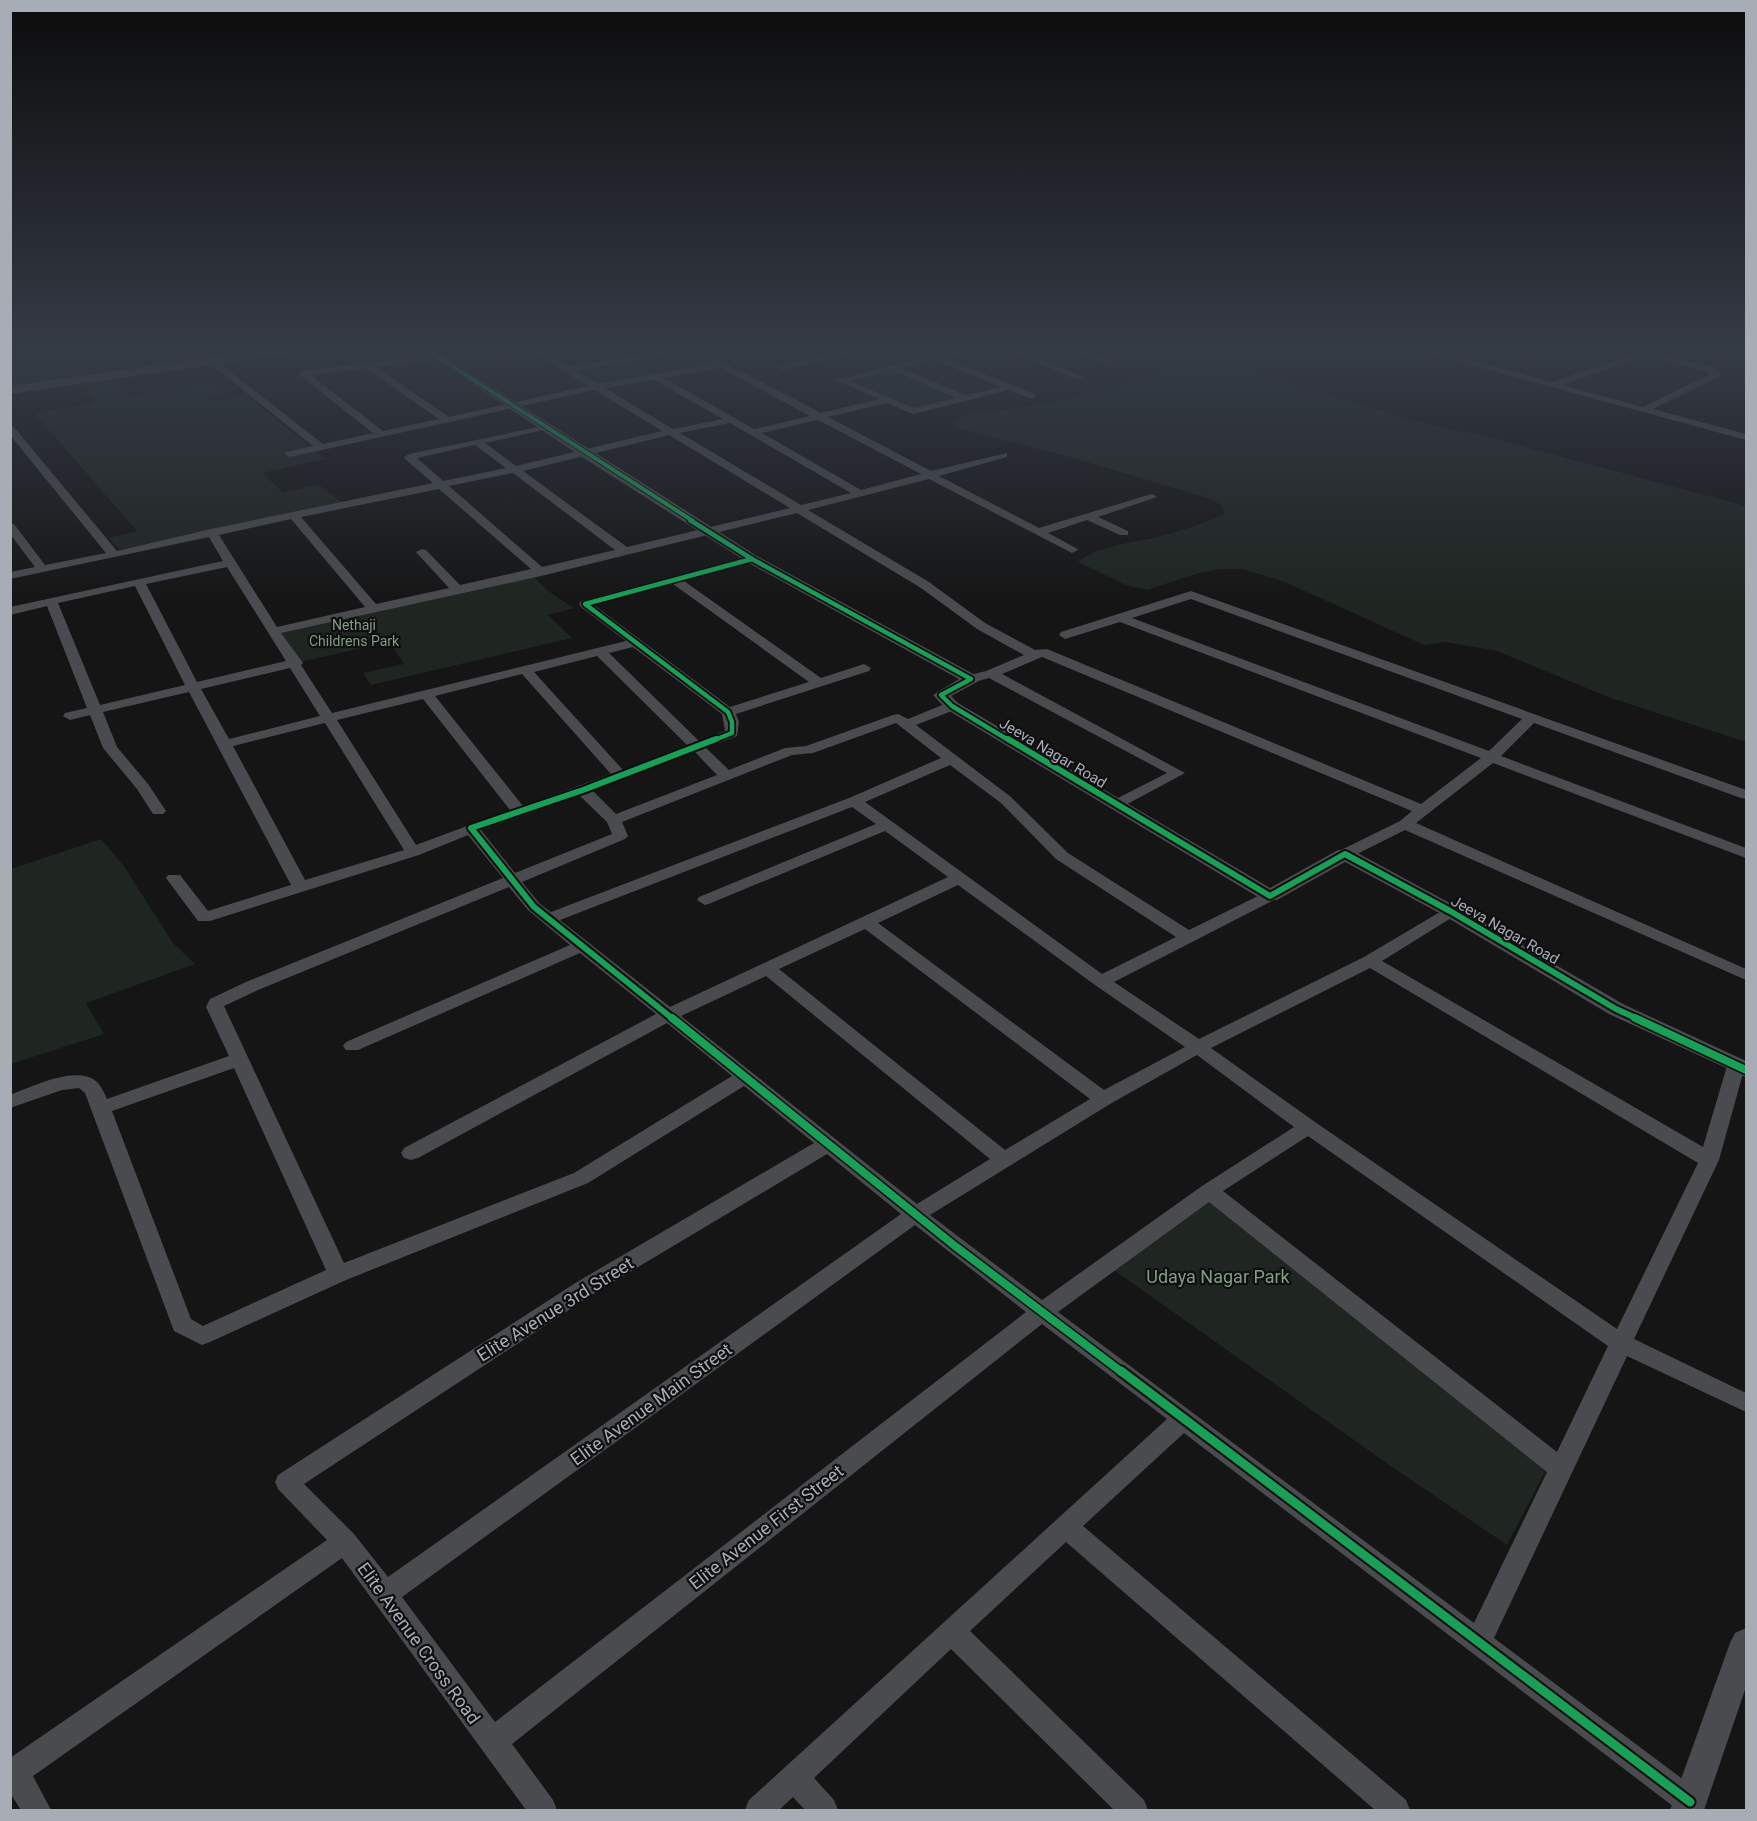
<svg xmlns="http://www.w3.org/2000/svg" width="1757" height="1821" font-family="Roboto,sans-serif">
  <rect width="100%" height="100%" fill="#151515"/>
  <!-- green -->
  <g fill="#1f2520">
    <path d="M 11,348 L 75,348 L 105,371 L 11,386 Z"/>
    <path d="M 689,350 L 716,364 L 598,385 L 572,370 Z"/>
    <path d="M 1207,360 L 1225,361 L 1294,385 L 1431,425 L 1488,437 L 1746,506 L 1746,742 L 1611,698 L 1497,651 L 1446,642 L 1424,645 L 1285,582 L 1243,569 L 1220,569 L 1199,573 L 1147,590 L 1126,585 L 1078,562 C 1101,544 1134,543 1162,536 C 1183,530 1204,524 1224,514 L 1222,506 L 1211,499 L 1070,457 L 961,429 L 952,423 L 959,417 L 971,412 L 991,412 L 1055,402 L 1147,378 L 1189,361 Z"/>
    <path d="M 893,369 L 961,398 L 914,409 L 848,379 Z"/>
    <path d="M 108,377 L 129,397 L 208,382 L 223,393 L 207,396 L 211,401 L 246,395 L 325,459 L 262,473 L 283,492 L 319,485 L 343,503 L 119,550 L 109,538 L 137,531 L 34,413 L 95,403 L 76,382 Z"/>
    <path d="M 533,576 L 548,591 L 574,608 L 548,615 L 572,638 L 371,685 L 363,673 L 404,664 L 389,642 L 300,662 L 280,633 Z"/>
    <path d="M 101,839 L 123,865 L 173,943 L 195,964 L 86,1003 L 104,1034 L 11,1064 L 11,869 Z"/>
    <path d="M 1209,1201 L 1548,1466 L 1507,1545 L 1395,1469 L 1114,1270 Z"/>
  </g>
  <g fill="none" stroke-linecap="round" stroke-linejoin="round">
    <!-- minor -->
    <g fill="#494b4e" fill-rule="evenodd">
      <path d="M 91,348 L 112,348 L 81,355 L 77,352 Z"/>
      <path d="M 191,348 L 200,348 L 323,444 L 373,433 L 300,375 L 300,371 L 441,355 L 442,357 L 438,360 L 376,367 L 449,417 L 588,386 L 528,348 L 538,348 L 569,367 L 617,358 L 603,348 L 613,348 L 627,357 L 677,348 L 696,348 L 821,413 L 879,399 L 836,380 L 926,357 L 908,348 C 918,348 927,354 937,354 C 950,354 963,348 976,348 L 944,358 L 1035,394 L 1035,398 L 1029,398 L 1009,390 L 913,414 L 887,403 L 828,417 L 931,471 L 1007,453 L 1007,457 L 939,476 L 1039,528 L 1148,495 L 1152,494 L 1157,497 L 1098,517 L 1128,531 L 1128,535 L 1120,535 L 1087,520 L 1048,533 L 1076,548 L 1078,550 L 1072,553 L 929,479 L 808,510 L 929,582 L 985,623 L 1035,650 L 1047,649 L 1421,804 L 1481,758 L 1120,622 L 1065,639 L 1059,635 L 1061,632 L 1191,591 L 1746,790 L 1746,799 L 1741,798 L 1534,723 L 1501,756 L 1746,848 L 1746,858 L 1493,763 L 1416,823 L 1746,969 L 1746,980 L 1405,830 L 1351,857 L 1339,857 L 1337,854 L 1339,851 L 1400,821 L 1412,811 L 1042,657 L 1002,674 L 1185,773 L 1120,808 L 1110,808 L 1107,805 L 1110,802 L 1167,773 L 989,678 L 971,683 L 966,682 L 964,679 L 966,676 L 986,671 L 1024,655 L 977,629 L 921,588 L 797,513 L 541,576 L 281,633 L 303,663 L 301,665 L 332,713 L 626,641 L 581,607 L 579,604 L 581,601 L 748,557 L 756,557 L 756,561 L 684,581 L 821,678 L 864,664 L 871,668 L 869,671 L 736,714 L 739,722 L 737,736 L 706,748 L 729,770 L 785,748 L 806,746 L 893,715 L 898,714 L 908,719 L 947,703 L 957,703 L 959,706 L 957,709 L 916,725 L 1011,797 L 1068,853 L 1189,930 L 1264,893 L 1276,893 L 1278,896 L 1276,899 L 1114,982 L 1199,1039 L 1364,957 L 1450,906 L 1456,907 L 1458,911 L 1456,915 L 1382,961 L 1703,1147 L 1727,1066 L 1729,1062 L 1736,1060 L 1743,1062 L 1745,1066 L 1719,1160 L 1634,1339 L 1746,1393 L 1746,1412 L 1627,1356 L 1494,1638 L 1700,1792 L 1704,1802 L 1701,1810 L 1678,1810 L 1184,1433 L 1083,1526 L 1406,1800 L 1410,1810 L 1375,1810 L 1066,1542 L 970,1631 L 1144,1800 L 1148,1810 L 1114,1810 L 951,1649 L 814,1778 L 834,1800 L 838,1810 L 805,1810 L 793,1797 L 779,1810 L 745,1810 L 749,1800 L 1167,1419 L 1042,1324 L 512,1744 L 553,1800 L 557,1810 L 526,1810 L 342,1558 L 33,1776 L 51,1810 L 21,1810 L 10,1793 L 10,1758 L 327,1540 L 278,1489 L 275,1482 L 278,1475 L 577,1282 L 814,1143 L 744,1086 L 588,1183 L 346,1280 L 210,1342 L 202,1345 L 174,1331 L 85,1093 L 79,1088 L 62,1090 L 10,1108 L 10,1095 C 31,1087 72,1067 93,1079 C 100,1083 104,1092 107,1099 L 229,1056 L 206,1007 L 210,999 L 246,982 L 503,878 L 468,835 L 419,855 L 210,921 L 198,921 L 166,878 L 168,875 L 180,875 L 208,911 L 291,885 L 189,692 L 103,712 L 117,747 L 148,784 L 166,811 L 163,814 L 153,814 L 137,789 L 103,748 L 90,715 L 70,720 L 63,716 L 65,713 L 87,708 L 47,606 L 10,615 L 10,607 L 223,561 L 209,537 L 10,579 L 10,572 L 35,567 L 10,534 L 10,523 L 14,524 L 45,565 L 106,553 L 10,435 L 10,425 L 13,426 L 117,551 L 211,529 L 433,483 L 405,459 L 404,457 L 409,454 L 548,425 L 548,429 L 485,443 L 516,466 L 662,431 L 595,390 L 290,457 L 285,454 L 286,452 L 313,446 ZM 689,351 L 713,364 L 598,384 L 576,371 ZM 934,360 L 1001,387 L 966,395 L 902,368 ZM 366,368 L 439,419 L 383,431 L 311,375 ZM 721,368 L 810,416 L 754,429 L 664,378 ZM 892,370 L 956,398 L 914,408 L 850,381 ZM 654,380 L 723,419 L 673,429 L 605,388 ZM 818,420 L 921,474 L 861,490 L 762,433 ZM 730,423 L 851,493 L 801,505 L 680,433 ZM 669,435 L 790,508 L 627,547 L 523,471 ZM 475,445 L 506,468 L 443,481 L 417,458 ZM 513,473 L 615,550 L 542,567 L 449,486 ZM 439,489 L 531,569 L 460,585 L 426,550 L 422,549 L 416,552 L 449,588 L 376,604 L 301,517 ZM 291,519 L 365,607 L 277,627 L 219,535 ZM 227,567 L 286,661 L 197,682 L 146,584 ZM 673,584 L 809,682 L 730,707 L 594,605 ZM 135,586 L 185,685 L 100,705 L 58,603 ZM 1191,599 L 1522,719 L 1489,751 L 1132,618 ZM 633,647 L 722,714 L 725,731 L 699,741 L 609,653 ZM 597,656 L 687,745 L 623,770 L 534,672 ZM 290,668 L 320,716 L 229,739 L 201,689 ZM 522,674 L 611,774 L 523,806 L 435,696 ZM 423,699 L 510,810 L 416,845 L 337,720 ZM 325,723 L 404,850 L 305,880 L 233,746 ZM 896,723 L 941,758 L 849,798 L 551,912 L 540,904 L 522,882 L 625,839 L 628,836 L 622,822 L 792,755 L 813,753 ZM 695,752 L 717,775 L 616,814 L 593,791 ZM 950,765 L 1001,803 L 1056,859 L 1176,937 L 1102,974 L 865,802 ZM 580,796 L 607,822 L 612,834 L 515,873 L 481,830 ZM 852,807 L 876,824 L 699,897 L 697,900 L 705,905 L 711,903 L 885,831 L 948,877 L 670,1007 L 560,920 ZM 958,885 L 1095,985 L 1185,1047 L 1104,1090 L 878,923 ZM 509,887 L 528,910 L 570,945 L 346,1042 L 343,1046 L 346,1050 L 358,1050 L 580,953 L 656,1014 L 404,1148 L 401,1153 L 404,1158 L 411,1160 L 418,1158 L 667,1023 L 732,1076 L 574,1173 L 344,1263 L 224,1006 L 258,990 ZM 865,929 L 1090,1099 L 1005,1150 L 779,969 ZM 1370,968 L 1698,1163 L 1617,1329 L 1315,1122 L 1211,1048 ZM 766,976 L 990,1159 L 917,1204 L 681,1016 ZM 1197,1055 L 1294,1127 L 1202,1186 L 1042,1300 L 930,1215 L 1110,1104 ZM 234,1068 L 326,1270 L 203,1326 L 191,1319 L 112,1111 ZM 1308,1136 L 1608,1346 L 1557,1452 L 1223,1191 ZM 827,1154 L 901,1214 L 388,1577 L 354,1534 L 304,1484 L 593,1294 ZM 1209,1202 L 1547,1472 L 1474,1623 L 1058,1312 ZM 915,1225 L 1026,1312 L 495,1722 L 402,1597 Z"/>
      <path d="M 858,348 L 873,348 L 782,370 L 777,367 Z"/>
      <path d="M 1002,348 L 1013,348 L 1086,378 L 1078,380 Z"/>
      <path d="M 1069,348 L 1081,348 L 1114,362 L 1107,364 Z"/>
      <path d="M 1409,348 L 1422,348 L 1552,382 L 1643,351 L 1713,367 L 1721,375 L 1719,377 L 1653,409 L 1746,434 L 1746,440 ZM 1644,357 L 1707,371 L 1710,374 L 1643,407 L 1562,385 Z"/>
    </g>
    <!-- tertiary -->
    <g fill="#494b4e" fill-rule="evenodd">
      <path d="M 419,348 L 431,348 L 757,556 L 977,676 L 979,679 L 977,682 L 951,696 L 958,703 L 1270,888 L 1338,850 L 1352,850 L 1457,907 L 1623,1004 L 1746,1061 L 1746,1077 L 1609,1014 L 1443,915 L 1345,862 L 1277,900 L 1263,900 L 946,709 L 933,695 L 959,679 L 747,562 L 579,455 Z"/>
      <path d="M 1746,1628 L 1746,1687 L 1704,1810 L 1670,1810 L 1730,1643 L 1735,1633 Z"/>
    </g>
    <!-- secondary -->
    <path fill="#48494c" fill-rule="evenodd" d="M 275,348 L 304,348 L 298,352 L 10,394 L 10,386 Z"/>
    <defs>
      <path id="cycleway-far4" d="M 424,348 L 693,521"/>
      <g id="cycleway-far3">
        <path d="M 690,520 L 752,559 L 971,679 L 941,695 L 952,706 L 1010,741"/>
        <path d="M 712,741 L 732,733 L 732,722 L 728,712 L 585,604 L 752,559"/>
      </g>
      <g id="cycleway-far2">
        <path d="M 1008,739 L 1270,896 L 1345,854 L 1450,911 L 1616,1009 L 1638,1019"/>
        <path d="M 673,1019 L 534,907 L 471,828 L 583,790 L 716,739"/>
      </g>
      <g id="cycleway-far1">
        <path d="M 672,1018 L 955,1246 L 1123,1373"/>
        <path d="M 1635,1018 L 1746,1070"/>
      </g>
      <path id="cycleway" d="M 1121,1371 L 1690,1802"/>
    </defs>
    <!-- cycleway-far4 casing -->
    <use href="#cycleway-far4" stroke="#0f0f11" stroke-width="6"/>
    <!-- cycleway-far3 casing -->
    <use href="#cycleway-far3" stroke="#0f0f11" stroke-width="8"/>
    <!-- cycleway-far2 casing -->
    <use href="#cycleway-far2" stroke="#0f0f11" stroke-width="10"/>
    <!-- cycleway-far1 casing -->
    <use href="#cycleway-far1" stroke="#0f0f11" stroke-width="11"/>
    <!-- cycleway casing -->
    <use href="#cycleway" stroke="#0f0f11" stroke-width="13"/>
    <!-- cycleway-far4 -->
    <use href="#cycleway-far4" stroke="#1a9f57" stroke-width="4"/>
    <!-- cycleway-far3 -->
    <use href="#cycleway-far3" stroke="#1a9f57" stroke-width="4.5"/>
    <!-- cycleway-far2 -->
    <use href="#cycleway-far2" stroke="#1a9f57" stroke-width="6"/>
    <!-- cycleway-far1 -->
    <use href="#cycleway-far1" stroke="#1a9f57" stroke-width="8"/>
    <!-- cycleway -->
    <use href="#cycleway" stroke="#1a9f57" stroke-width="9"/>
  </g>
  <!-- sky -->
  <linearGradient id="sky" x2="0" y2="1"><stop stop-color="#0c0c0c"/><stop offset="0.58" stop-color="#353b46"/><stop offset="1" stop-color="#353b46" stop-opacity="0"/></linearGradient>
  <rect width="1757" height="603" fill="url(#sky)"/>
  <g text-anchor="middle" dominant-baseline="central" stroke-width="4.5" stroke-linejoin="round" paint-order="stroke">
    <!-- far-park labels -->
    <g font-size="14" fill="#809e81" stroke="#0f0f11">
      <text x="354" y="625">Nethaji<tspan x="354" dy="16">Childrens Park</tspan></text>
    </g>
    <!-- street labels -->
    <g font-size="15" fill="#a7acb5" stroke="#0f0f11">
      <text transform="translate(1053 753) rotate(31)">Jeeva Nagar Road</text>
      <text transform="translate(1505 930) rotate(30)">Jeeva Nagar Road</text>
    </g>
    <!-- near-park labels -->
    <g font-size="18" fill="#809e81" stroke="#0f0f11">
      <text x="1218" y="1276">Udaya Nagar Park</text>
    </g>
    <!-- near-street labels -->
    <g font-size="18" fill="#a7acb5" stroke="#0f0f11">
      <text transform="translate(555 1309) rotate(-32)">Elite Avenue 3rd Street</text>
      <text transform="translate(651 1404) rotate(-36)">Elite Avenue Main Street</text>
      <text transform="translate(766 1527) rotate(-38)">Elite Avenue First Street</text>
      <text transform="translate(419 1643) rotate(54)">Elite Avenue Cross Road</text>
    </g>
  </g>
  <!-- border -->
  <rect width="1757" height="1821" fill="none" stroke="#a7acb5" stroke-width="24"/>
</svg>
